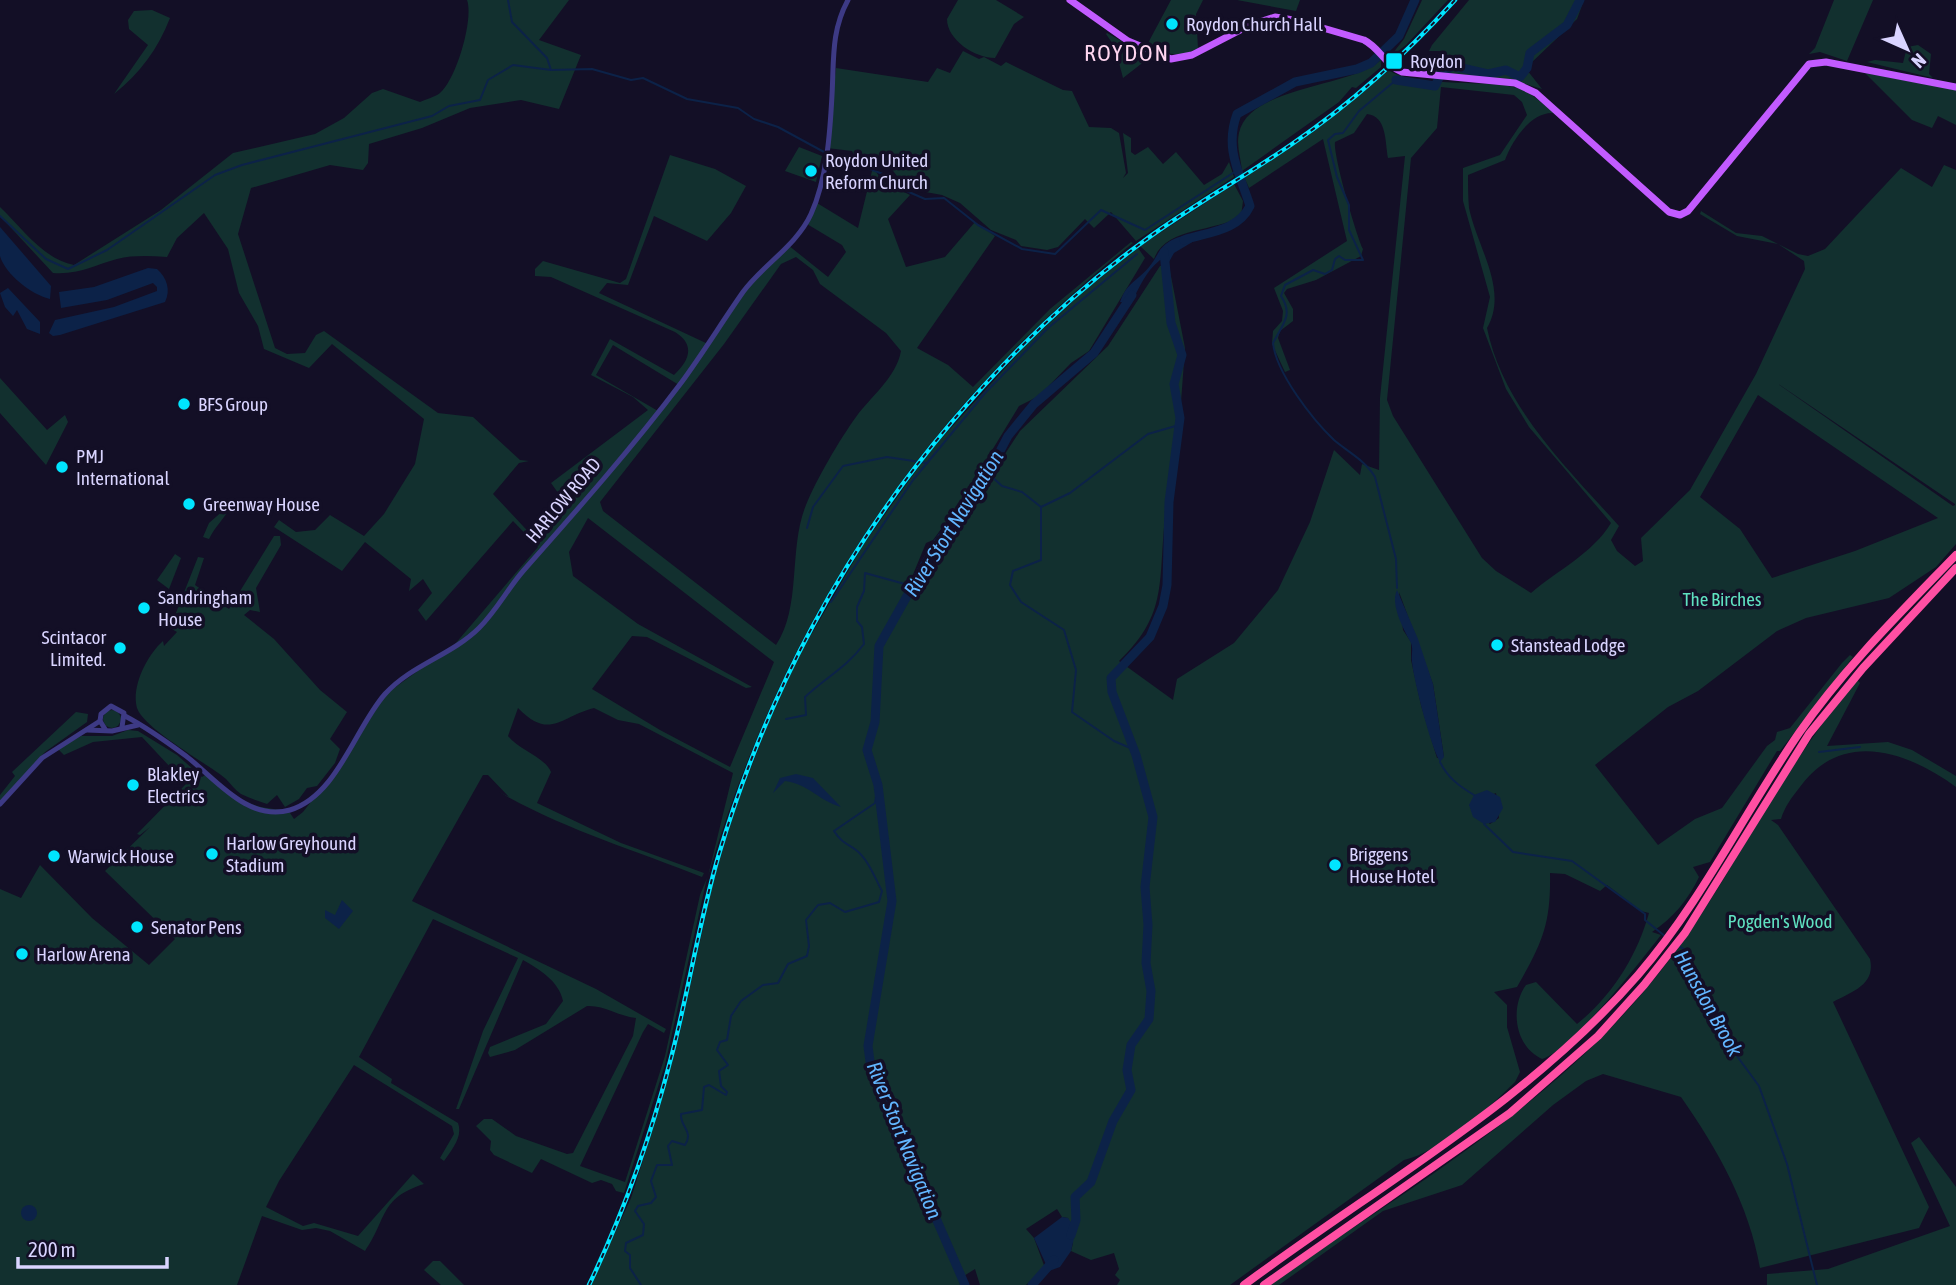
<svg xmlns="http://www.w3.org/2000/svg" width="1956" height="1285" font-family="'Asap Condensed',sans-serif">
  <rect width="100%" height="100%" fill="#130f26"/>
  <!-- green -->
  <g fill="#12302f" fill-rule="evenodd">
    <path d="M 467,0 L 569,0 L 539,40 L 581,55 L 559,109 L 521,100 L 470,108 L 422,128 L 369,144 L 368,163 L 363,170 L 330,165 L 251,188 L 238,234 L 275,348 L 287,354 L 305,353 L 316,335 L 324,331 L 438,413 L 473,417 L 520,460 L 529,461 L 519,463 L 493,494 L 537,541 L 562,513 L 566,504 L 551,483 L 648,410 L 633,397 L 591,375 L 610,339 L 674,375 C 689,361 696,345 675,332 L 551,277 L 535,276 L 535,269 L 543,261 L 620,283 L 626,279 L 670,155 L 715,169 L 746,186 L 731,213 L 707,241 L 654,216 L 628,285 L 607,283 L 599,293 L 708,344 L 748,286 L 788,245 L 828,277 L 846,252 L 842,245 L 807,224 L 817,203 L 858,228 L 873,167 L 882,181 L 910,195 L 888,219 L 906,267 L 945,257 L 975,222 L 995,236 L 917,348 L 948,365 L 973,387 L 1050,309 L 1131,242 L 1133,243 C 922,412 785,617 708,876 L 733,773 L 639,724 L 618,720 L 594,708 C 561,716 550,741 518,708 L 508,736 C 519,750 545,757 551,772 L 537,803 L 621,843 L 704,873 L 702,877 C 634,850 563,829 499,792 L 509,797 L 488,775 L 483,775 L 412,901 L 596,989 L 666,1029 L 664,1033 L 648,1024 L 643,1032 L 580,1166 L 625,1182 L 665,1056 L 700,895 L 707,878 L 665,1065 L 624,1193 L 616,1191 L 612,1184 L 601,1180 L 592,1183 L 541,1159 L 532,1173 L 494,1155 L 490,1150 L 491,1141 L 476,1126 L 484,1119 L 492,1119 L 516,1136 L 567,1154 L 573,1153 L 633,1036 L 636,1018 C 618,1016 604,1005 587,1006 L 515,1050 L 490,1057 L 488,1053 L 490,1047 L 546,1024 L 563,1001 C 559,981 539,969 523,960 L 459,1109 L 456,1109 L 483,1031 L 518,958 L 433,919 L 359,1057 L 392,1079 L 391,1083 L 458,1123 C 463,1137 452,1149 444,1161 L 440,1158 L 454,1134 L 452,1126 L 354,1065 L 279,1181 L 266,1207 L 303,1226 L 314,1223 L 358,1236 L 413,1174 L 424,1184 C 379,1198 387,1220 365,1251 L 330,1231 L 316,1228 L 302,1230 L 262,1216 L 237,1285 L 0,1285 L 0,889 L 21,898 L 40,865 L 92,918 L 149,965 L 175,939 L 105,871 L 150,827 L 140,835 L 137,834 L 186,784 L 142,737 L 93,742 L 64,755 L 58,749 L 81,736 L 112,736 L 128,730 L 138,731 L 177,755 L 202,777 L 207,774 C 236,800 249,808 288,810 L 294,819 L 303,812 L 345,758 L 386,694 L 455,644 L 538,547 L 513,521 L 426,621 L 418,610 L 432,593 L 423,579 L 409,591 L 411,579 L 365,542 L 342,571 L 274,527 L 279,520 L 296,532 L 315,530 L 330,515 L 364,536 L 384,514 L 415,464 L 424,419 L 332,344 L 309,368 L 264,349 L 258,326 L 239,293 L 228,249 L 204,213 L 177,238 L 167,257 C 150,256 133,255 117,259 C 94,265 79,275 53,273 L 0,216 L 0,207 C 22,228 43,259 74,265 L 161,210 L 233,153 L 315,134 L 344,118 L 372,93 L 383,89 L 420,102 C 426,99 435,97 440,93 C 456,80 474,19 467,0 ZM 796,257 L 813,270 L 820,284 L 886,333 L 901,351 C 896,378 871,396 856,417 C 840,439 816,480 806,505 C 788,549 802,606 776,645 L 603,511 L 600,502 L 724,344 L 781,264 ZM 613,345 L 679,385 L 658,411 L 596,375 ZM 588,518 L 774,662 L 730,767 L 660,730 L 592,689 L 632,636 L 647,637 L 746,688 L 752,687 L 638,624 L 573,576 L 569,552 Z"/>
    <path d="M 958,0 L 996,0 L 1024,17 L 1014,24 L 995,58 C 975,58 947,40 947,19 Z"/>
    <path d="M 1171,0 L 1203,0 L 1196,14 L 1198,48 C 1179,59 1165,54 1147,45 Z"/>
    <path d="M 1237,0 L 1300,0 L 1296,11 Z"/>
    <path d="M 1422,0 L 1448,0 L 1406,45 L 1389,58 L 1404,39 Z"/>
    <path d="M 1469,0 L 1584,0 L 1577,19 L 1529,65 L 1527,70 L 1542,89 L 1510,79 L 1431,75 L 1440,51 L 1429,51 L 1432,45 Z"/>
    <path d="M 1834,0 L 1873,0 L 1847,61 L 1820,52 L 1809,54 L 1815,48 Z"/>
    <path d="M 152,10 L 170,18 C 158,49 140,73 114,94 L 148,45 L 129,29 L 128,20 L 134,11 Z"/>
    <path d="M 1106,34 L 1107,33 L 1150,57 L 1123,78 L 1115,47 Z"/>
    <path d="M 1918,45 L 1931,54 L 1929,74 L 1933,78 L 1867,62 L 1875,60 L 1903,63 L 1907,47 Z"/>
    <path d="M 963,51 L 979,59 L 984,57 L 1001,66 L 1006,62 L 1063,90 L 1072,91 L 1089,127 L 1111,128 L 1119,133 L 1126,173 L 1123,178 L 1128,173 L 1123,133 L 1131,138 L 1131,152 L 1135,155 L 1148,147 L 1163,164 L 1176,152 L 1204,185 L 1222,174 L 1229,162 L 1234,177 L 1136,241 L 1111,212 L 1094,228 L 1085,219 L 1058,247 L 1047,250 L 1021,246 L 1016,240 L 991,230 L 960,203 L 942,195 L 920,191 L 900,180 L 891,168 L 854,155 L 852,151 L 827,148 L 836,68 L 928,82 L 937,68 L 950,73 Z"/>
    <path d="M 1381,60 L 1381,67 L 1356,88 L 1352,87 L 1339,102 L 1242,171 C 1241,158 1236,146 1239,133 C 1249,86 1350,88 1381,60 Z"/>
    <path d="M 1389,70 C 1410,87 1483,80 1513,87 C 1529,90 1541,102 1554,113 C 1531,111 1512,141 1505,160 L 1468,175 C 1468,185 1468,197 1469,208 C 1477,247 1509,290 1487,328 C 1503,407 1567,468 1619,526 L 1611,540 L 1617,551 L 1635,566 L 1643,561 L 1641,538 L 1690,490 L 1756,374 L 1805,269 L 1804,261 L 1778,244 L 1737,236 L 1700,214 L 1701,211 L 1736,233 L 1762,236 L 1798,254 L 1808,256 L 1825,249 L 1901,168 L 1932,187 L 1944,165 L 1956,170 L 1956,544 L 1936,567 L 1889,598 L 1806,618 L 1777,631 L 1698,691 L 1668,707 L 1595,765 L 1658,845 L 1695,819 L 1722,808 L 1767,746 L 1775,740 L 1777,732 L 1790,728 L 1842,663 L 1850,655 L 1853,657 L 1780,751 L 1777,751 L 1710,862 L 1693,867 L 1699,877 C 1688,900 1673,918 1652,932 L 1661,935 C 1640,962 1572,1050 1542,1059 C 1514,1046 1510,1007 1526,985 L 1536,982 L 1577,1024 C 1612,996 1637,956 1649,913 L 1641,911 L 1607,885 L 1600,891 L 1565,874 L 1550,873 C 1551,925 1542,943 1517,987 L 1494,992 L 1507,1005 L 1507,1027 L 1520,1072 L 1515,1082 C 1489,1108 1440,1152 1404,1160 L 1230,1285 L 1117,1285 L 1120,1280 L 1115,1275 L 1119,1269 L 1114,1253 L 1091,1260 L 1071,1251 L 1073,1243 L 1068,1218 L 1062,1217 L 1057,1209 L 1026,1229 L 1034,1238 L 1045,1268 L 1026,1285 L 980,1285 L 975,1269 L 959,1279 L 960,1285 L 591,1285 L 631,1198 L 659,1110 L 680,1032 L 714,878 L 737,804 L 771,716 L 800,654 L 863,545 L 930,451 L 1026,345 L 1085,290 L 1138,248 L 1145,258 L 1089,351 L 1071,363 L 1039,396 L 1019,406 L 958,506 L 933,540 L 926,543 L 907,589 L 911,598 L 1020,431 L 1108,346 L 1160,266 L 1169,266 L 1185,348 L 1181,402 L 1183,430 L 1176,432 C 1173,464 1167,496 1164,528 C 1159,587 1165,617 1119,661 L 1173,700 L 1177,679 L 1234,643 L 1278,590 L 1310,522 L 1334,450 L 1360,475 L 1362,464 L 1379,470 L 1380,398 L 1405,156 L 1388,158 C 1385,142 1387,116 1367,114 L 1354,133 L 1335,142 C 1333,155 1356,234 1363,249 L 1361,256 L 1316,280 L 1287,289 L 1284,293 L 1293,309 L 1293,321 L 1280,331 L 1278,338 L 1290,370 L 1285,372 L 1272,344 L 1273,331 L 1282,321 L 1283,311 L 1274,288 L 1347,241 L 1323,139 L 1249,188 L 1244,177 L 1313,132 ZM 1441,87 L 1514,95 L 1522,102 L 1527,115 L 1500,155 L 1463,168 L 1463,201 L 1490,297 L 1483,328 L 1506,389 L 1529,427 L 1611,523 C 1593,553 1558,570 1531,593 L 1496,571 L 1482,558 L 1393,416 L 1387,400 L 1411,158 L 1437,128 ZM 1768,377 L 1955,504 L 1955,505 L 1953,506 ZM 1758,395 L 1938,518 L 1855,551 L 1772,578 L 1740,529 L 1700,497 ZM 1399,592 L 1433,684 L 1444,757 L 1437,758 L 1421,705 L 1411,660 L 1411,642 L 1403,630 ZM 1496,793 L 1499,818 L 1490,824 L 1469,805 Z"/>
    <path d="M 1865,73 L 1956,90 L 1956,125 L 1938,116 L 1932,128 L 1912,120 Z"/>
    <path d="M 799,147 L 822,156 L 816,182 L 785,171 Z"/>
    <path d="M 1234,184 L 1243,201 L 1241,216 C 1216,232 1165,227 1154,259 L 1140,246 Z"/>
    <path d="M 0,378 L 47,430 L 65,415 L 68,422 L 46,465 L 0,413 Z"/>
    <path d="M 232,503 C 229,514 215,526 209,539 L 203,537 L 209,523 Z"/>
    <path d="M 274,536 L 280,536 L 281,545 L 256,588 L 260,612 L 250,610 L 244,615 L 274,639 L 320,690 L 347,712 L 330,739 L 340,749 L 335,763 L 317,786 L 307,788 L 299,799 L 285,807 L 277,795 L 267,804 C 258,801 249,798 241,794 C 235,790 231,784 226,779 C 207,763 145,730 137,708 C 131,687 147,655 163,641 L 164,646 L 177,632 L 170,628 L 198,557 L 204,558 L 195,585 L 229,609 Z"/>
    <path d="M 175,554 L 181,558 L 169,589 L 157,580 Z"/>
    <path d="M 1856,679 L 1860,683 L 1827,746 L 1888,742 L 1912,750 L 1956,776 L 1956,787 C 1907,751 1842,729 1800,787 C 1792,797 1785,806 1781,819 L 1771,820 L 1778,825 L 1870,959 C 1876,985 1851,992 1833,1002 L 1929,1207 L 1919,1228 L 1760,1268 C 1749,1205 1718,1150 1681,1097 L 1603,1074 L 1586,1081 L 1553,1105 L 1462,1185 L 1383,1211 L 1279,1285 L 1268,1285 C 1406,1190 1554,1106 1659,973 C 1702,920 1733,862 1768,805 C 1795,761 1825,719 1856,679 Z"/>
    <circle cx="112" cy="719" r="9"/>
    <path d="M 76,712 L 88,714 L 87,722 L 45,752 L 0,803 L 0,795 L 15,776 L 12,772 Z"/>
    <path d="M 1919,1137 L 1956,1187 L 1956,1285 L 1767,1285 L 1767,1274 L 1828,1269 L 1950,1226 L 1911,1143 Z"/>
    <path d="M 433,1261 L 440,1261 L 464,1285 L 441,1285 L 424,1270 Z"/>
  </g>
  <!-- water -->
  <g fill="#0c2248">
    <path d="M 0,227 L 51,286 L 50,299 C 32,295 5,274 0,256 C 0,248 0,235 0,227 Z"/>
    <path d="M 1192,234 L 1194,241 L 1174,253 L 1169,262 L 1160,260 C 1145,272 1140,287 1131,303 L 1120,302 C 1125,288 1130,285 1139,277 C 1164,257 1152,241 1192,234 Z"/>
    <path d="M 148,268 L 157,269 C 167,278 171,290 165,302 L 60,335 L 53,336 L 49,333 L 55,320 L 114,307 L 157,291 L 157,287 L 153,283 L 107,300 L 61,308 L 59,292 L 94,287 Z"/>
    <path d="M 8,288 L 40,322 L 40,334 L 27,329 L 17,310 L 13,316 L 5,307 L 0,293 Z"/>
    <path d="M 1397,590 L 1418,639 L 1433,684 L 1444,757 L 1440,762 C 1431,747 1414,682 1412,662 C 1411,654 1414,648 1410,641 C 1403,628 1390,604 1397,590 Z"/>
    <path d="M 796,774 L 813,778 L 841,807 C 817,800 811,785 785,781 L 773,793 L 780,778 Z"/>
    <path d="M 1487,790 L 1500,797 L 1503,808 L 1495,822 L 1484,824 L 1473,817 L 1469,805 L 1474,795 Z"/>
    <path d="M 342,900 L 353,911 L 339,929 L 325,918 L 325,910 L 335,915 Z"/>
    <circle cx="29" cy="1213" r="8"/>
    <path d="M 1062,1217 L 1068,1218 L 1076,1230 L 1071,1251 L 1060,1267 L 1049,1271 L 1034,1238 Z"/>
  </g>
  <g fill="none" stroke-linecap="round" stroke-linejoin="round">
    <!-- stream -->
    <g stroke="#0c2248" stroke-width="2">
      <path d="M 508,0 L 512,22 L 547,58 L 551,70"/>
      <path d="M 1396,80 L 1359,111 L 1343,133 L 1335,134 L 1328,140 L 1337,177 L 1349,205 L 1349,230 L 1363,260 L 1345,260 L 1339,256 L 1335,259 L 1332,270 L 1325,274 L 1313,270 L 1285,285 L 1281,296 C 1294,315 1282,325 1273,343 C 1276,373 1313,420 1334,440 C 1348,452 1366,461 1375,477 L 1396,559 L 1397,588"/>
      <path d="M 829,154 L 883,174 L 895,186 L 925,199 L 944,198 L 978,225 L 1022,249 L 1055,254 L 1101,210 L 1145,230 L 1236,171"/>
      <path d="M 0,216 L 46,259 L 68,269 L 107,250 L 215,175 L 242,165 L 432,116 L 449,106 L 480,100 L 488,80 L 513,65 L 551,70 L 592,69 L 631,80 L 643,78 L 687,99 L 738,108 L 754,119 L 778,127 L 824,152"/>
      <path d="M 991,476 L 1002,486 L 1022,492 L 1041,507 L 1070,493 L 1148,434 L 1179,425"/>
      <path d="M 1041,507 L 1041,560 L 1013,571 L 1010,585 L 1021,602 L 1064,630 L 1076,670 L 1072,712 L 1114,741 L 1135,750"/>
      <path d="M 807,528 L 813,507 L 843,466 L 887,457 L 927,463"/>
      <path d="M 831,602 L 913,480 L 985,393 L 1048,328 L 1137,254"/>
      <path d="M 786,719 L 806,715 L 805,697 C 826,677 846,668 864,644 L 862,627 L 857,621 L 857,607 L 864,591 L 865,573 L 912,586"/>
      <path d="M 1819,752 L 1860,747"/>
      <path d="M 1440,762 C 1448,778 1459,786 1474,795"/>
      <path d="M 1484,824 L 1513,852 L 1572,861 L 1645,914 L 1645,920 L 1666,937"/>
      <path d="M 1679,946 L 1685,950 L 1734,1052 L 1759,1086 L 1787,1164 L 1817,1285"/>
      <path d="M 641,1285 L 630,1268 L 630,1255 L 625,1251 L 626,1243 L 643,1235 L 644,1224 L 635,1211 L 638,1206 L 651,1203 L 656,1197 L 651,1181 L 657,1165 L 672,1165 L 668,1146 L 672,1141 L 685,1145 C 694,1131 680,1127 681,1114 L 702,1110 L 704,1087 L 709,1085 L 726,1095 L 727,1092 L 721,1086 L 719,1071 L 728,1065 L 717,1050 L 720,1042 L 727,1040 L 731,1016 L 741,1001 L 763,985 L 778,983 L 788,964 L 807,956 L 809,946 L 806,920 L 818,905 L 830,903 L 845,912 L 879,902 L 882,891 C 875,878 868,859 856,850 C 846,843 841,842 834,831 L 875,803 L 878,785"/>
    </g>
    <!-- river -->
    <g stroke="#0c2248" stroke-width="9">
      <path d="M 1396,80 L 1435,86 L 1442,72 L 1453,66 L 1488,74 L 1506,70 L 1520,77 L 1527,68 L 1530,53 L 1567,25 L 1580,0"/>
      <path d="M 1184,240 C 1208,232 1238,231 1250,206 C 1240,174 1224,149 1237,114 L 1295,82 L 1357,69 L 1371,63 L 1399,36 L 1415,0"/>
      <path d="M 1071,1235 L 1076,1220 L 1075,1197 L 1091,1182 L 1113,1121 L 1131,1090 L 1127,1070 L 1131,1045 L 1149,1019 L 1151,991 L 1146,963 L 1148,925 L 1145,887 L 1153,817 L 1136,755 L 1112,692 L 1111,678 L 1150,637 L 1163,606 L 1167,585 L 1169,502 L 1180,418 L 1174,384 L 1182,355 L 1171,323 L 1164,252"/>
      <path d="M 965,1285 L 871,1069 L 868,1046 L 892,901 L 878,785 L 867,750 L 875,722 L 879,646 L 934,548 L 988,474 L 1008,436 L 1034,404 L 1094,353 L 1132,295"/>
      <path d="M 1032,1285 L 1054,1260"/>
    </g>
    <!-- minor -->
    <g stroke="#3d3a85" stroke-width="5">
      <path d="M 125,716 C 146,727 167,742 186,756 C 215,778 247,822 290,810 C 337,796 355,728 385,694 C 411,665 452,655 479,628 C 497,610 508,588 524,570 C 578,509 632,448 681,383 C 703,353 722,322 743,292 C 763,265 797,245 811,214 C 827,179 830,133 832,95 C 834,60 831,31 848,0"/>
      <path d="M 105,729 L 100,721 L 101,714 L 111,706 L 124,713 L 122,727"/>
      <path d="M 87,730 L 112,731 L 138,725"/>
      <path d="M 0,804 L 42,758 L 100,721"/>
    </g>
    <!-- major -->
    <path stroke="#c25bff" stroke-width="7" d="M 1070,0 L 1128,41 L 1171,59 L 1192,55 L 1250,25 L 1275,17 L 1299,21 L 1364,40 C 1380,48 1385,65 1402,72 L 1515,83 L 1536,93 L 1669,212 L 1680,215 L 1688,211 L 1809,64 L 1826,62 L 1956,87"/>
    <!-- highway -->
    <g stroke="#ff4fa3" stroke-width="8">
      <path d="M 1244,1285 C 1378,1185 1527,1103 1638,975 C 1702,901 1744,813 1799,733 C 1844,668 1901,612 1956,555"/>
      <path d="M 1264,1285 L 1510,1113 L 1598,1036 L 1644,985 L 1685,933 L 1809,734 L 1863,668 L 1956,568"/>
    </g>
    <defs>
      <path id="rail" d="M 589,1285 C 624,1212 651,1136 671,1058 C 689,990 699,921 719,854 C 766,696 844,549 951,423 C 1008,356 1072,293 1144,241 C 1191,206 1243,178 1292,144 C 1352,103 1406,54 1455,0"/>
    </defs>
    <!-- rail casing -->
    <use href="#rail" stroke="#00e5ff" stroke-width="4.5"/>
    <!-- rail -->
    <use href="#rail" stroke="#130f26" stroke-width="2" stroke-dasharray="5" stroke-linecap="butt"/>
  </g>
  <!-- markers -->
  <g fill="#00e5ff" stroke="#130f26" stroke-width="2.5">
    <circle cx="1172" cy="24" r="7"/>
    <rect x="1385" y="52" width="18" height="18" rx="3.5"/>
    <circle cx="811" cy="171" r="7"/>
    <circle cx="184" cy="404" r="7"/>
    <circle cx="62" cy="467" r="7"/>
    <circle cx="189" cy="504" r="7"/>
    <circle cx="144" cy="608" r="7"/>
    <circle cx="1497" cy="645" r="7"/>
    <circle cx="120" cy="648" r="7"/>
    <circle cx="133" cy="785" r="7"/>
    <circle cx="212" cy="854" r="7"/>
    <circle cx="54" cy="856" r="7"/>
    <circle cx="1335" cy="865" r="7"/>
    <circle cx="137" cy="927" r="7"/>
    <circle cx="22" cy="954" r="7"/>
  </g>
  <g text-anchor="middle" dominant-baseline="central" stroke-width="7" stroke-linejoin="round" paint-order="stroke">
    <!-- poi labels -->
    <g font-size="19" fill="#d9d4ff" stroke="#130f26" text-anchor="start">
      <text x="1186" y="24">Roydon Church Hall</text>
      <text x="1410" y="61">Roydon</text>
      <text x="825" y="160">Roydon United<tspan x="825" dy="22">Reform Church</tspan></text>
      <text x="198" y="404">BFS Group</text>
      <text x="76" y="456">PMJ<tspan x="76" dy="22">International</tspan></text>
      <text x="203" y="504">Greenway House</text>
      <text x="158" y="597">Sandringham<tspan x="158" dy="22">House</tspan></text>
      <text x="106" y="637" text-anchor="end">Scintacor<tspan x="106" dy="22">Limited.</tspan></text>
      <text x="1511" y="645">Stanstead Lodge</text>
      <text x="147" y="774">Blakley<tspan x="147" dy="22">Electrics</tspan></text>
      <text x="226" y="843">Harlow Greyhound<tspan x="226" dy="22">Stadium</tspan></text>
      <text x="1349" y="854">Briggens<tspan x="1349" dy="22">House Hotel</tspan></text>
      <text x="68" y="856">Warwick House</text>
      <text x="151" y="927">Senator Pens</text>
      <text x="36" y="954">Harlow Arena</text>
    </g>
    <!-- street labels -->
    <g font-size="19" fill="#d9d4ff" stroke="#130f26">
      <text transform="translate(563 500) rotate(-50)">HARLOW ROAD</text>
    </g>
    <!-- park labels -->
    <g font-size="19" fill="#5fe0c0" stroke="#130f26">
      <text x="1722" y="599">The Birches</text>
      <text x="1780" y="921">Pogden's Wood</text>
    </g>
    <!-- water labels -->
    <g font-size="21" font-style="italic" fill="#62b6ff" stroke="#130f26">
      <text transform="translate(953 523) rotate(-58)">River Stort Navigation</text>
      <text transform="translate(1709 1003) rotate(61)">Hunsdon Brook</text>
      <text transform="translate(905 1140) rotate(68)">River Stort Navigation</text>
    </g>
    <!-- quarter labels -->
    <g font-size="23" letter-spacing="2" fill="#ffd6f0" stroke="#130f26">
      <text x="1127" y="53">ROYDON</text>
    </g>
  </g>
  <!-- north arrow -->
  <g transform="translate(1907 49) rotate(135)" stroke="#130f26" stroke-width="5" paint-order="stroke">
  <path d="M0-5L12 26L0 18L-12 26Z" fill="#d9d4ff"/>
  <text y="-10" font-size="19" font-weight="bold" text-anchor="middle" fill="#d9d4ff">N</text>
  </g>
  <!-- scale -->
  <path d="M18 1257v10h149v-10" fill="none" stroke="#d9d4ff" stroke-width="3.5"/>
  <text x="28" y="1257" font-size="21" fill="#d9d4ff" stroke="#130f26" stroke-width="5" paint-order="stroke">200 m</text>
</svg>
